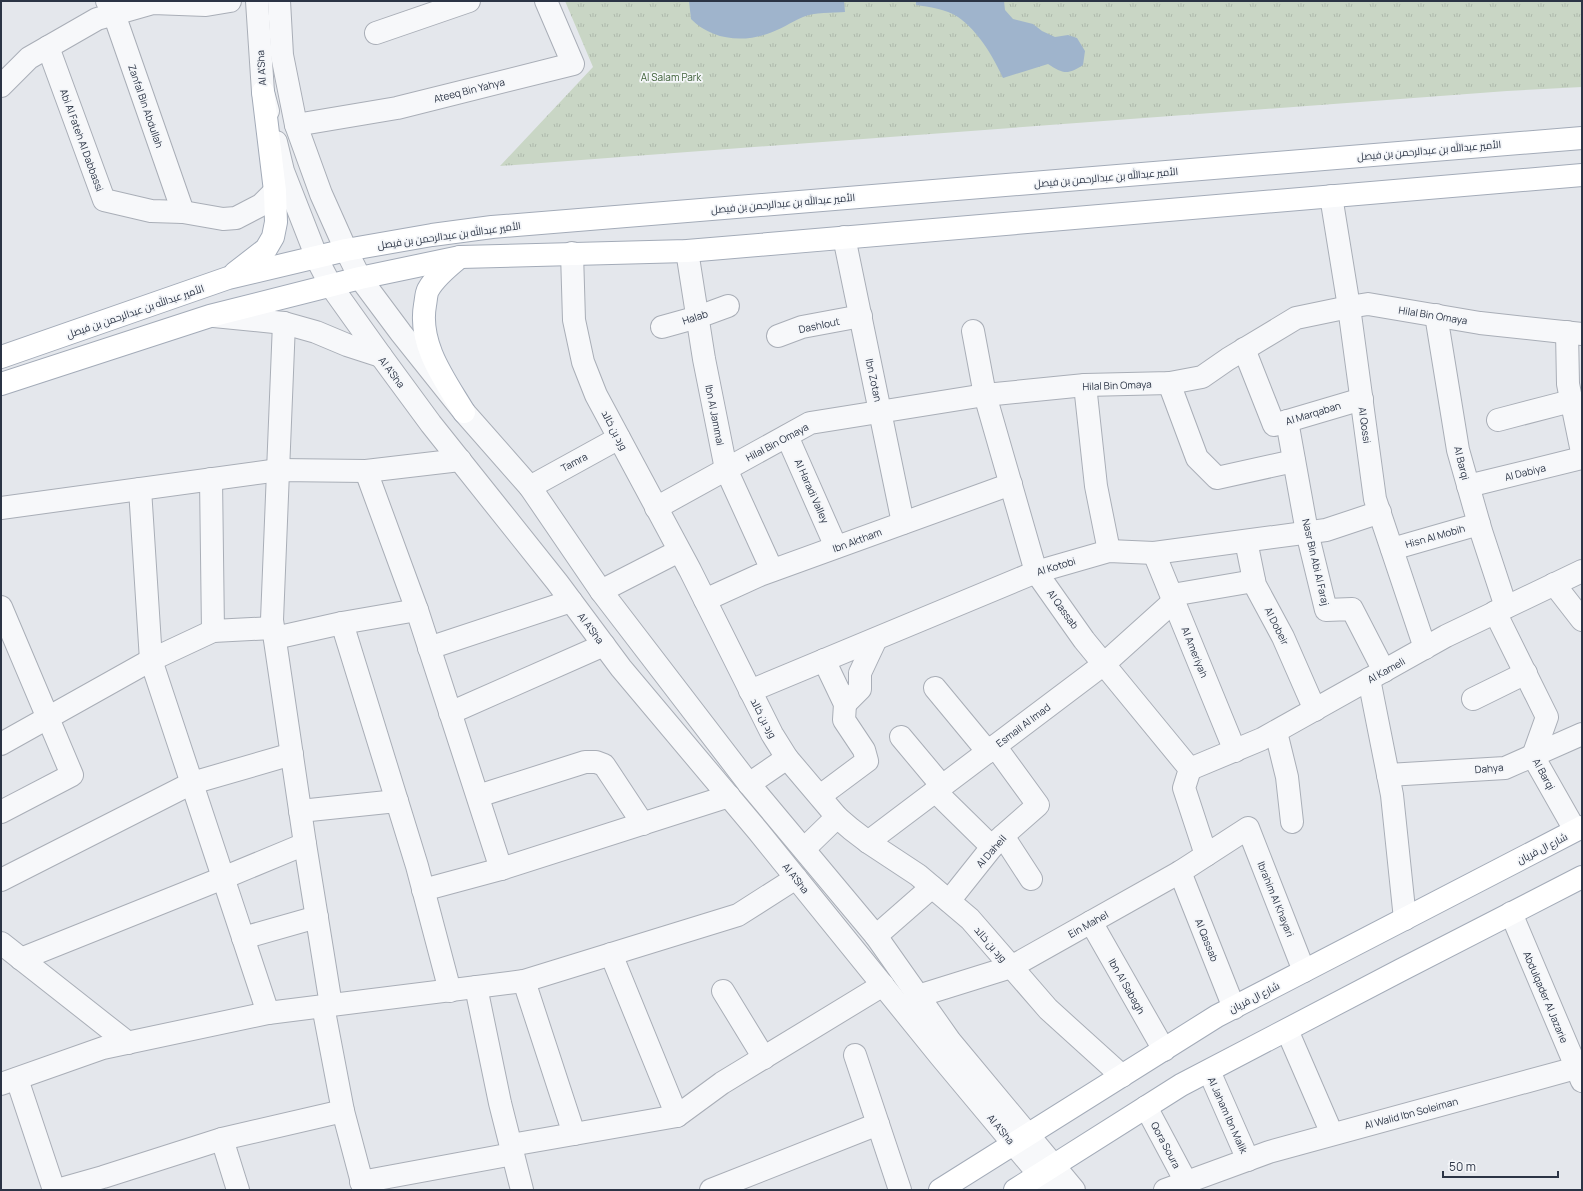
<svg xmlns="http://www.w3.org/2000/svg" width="1583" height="1191" font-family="Manrope,Cairo,sans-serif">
  <defs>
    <pattern id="park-tufts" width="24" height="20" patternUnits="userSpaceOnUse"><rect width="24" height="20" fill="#c9d6c5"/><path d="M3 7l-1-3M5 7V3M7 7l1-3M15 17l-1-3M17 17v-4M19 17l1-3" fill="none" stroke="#adb8ab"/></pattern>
  </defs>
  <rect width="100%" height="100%" fill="#e4e7ec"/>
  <!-- park -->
  <path fill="url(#park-tufts)" d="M 565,1 L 1582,1 L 1582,87 L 1507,91 L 500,166 L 593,67 Z"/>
  <!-- water -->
  <g fill="#9fb4cc">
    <path d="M 689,1 L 844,1 L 845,12 C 834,13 813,12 803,17 C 791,22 780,30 767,34 C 740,43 711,39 691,19 Z"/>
    <path d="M 916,1 L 1004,1 L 1005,10 L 1013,19 L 1033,24 L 1042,31 L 1055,37 L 1068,35 L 1077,38 L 1085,51 L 1083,65 C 1068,75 1063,74 1048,64 L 1003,78 C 993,56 978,31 958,17 C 946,9 929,7 916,5 Z"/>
  </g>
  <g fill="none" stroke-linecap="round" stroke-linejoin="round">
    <defs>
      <g id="minor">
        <path d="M 107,1 L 114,14 L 183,212"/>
        <path d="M 257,1 L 263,92 L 268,111"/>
        <path d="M 279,1 L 282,55 L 296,125 L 321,194 L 346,250 L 360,278 L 401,333 L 464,412 L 530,487 L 601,591 L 749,784 L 876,936 L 950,1041 L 1074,1190"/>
        <path d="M 376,33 L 469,1"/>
        <path d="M 48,47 L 104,200 L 151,211 L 183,212 L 223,219 L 236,218 L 261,205 L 275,191 L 281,177"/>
        <path d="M 1,86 L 29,58 L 97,19 L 153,3 L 206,5 L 230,1"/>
        <path d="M 296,125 L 397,108 L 573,64 L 546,1"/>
        <path d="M 276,142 L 283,171 L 319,263 L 331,286 L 381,356 L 431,424 L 557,582 L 621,668 L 758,831 L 941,1057 L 1052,1190"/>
        <path d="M 1331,196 L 1349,307 L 1375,499 L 1425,648"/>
        <path d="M 844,237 L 903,523"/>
        <path d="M 687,251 L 704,359 L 726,469 L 772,570"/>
        <path d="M 572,253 L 574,320 L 583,362 L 596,395 L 690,570 L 772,734 L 787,758 L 837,817 L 851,829 L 868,842 L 918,875 L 970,919 L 1048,1009 L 1122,1076"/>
        <path d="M 1436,315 L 1458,450 L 1481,531 L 1506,607"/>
        <path d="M 214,316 L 284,323 L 316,332 L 347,345 L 381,356"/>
        <path d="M 284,323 L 272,620 L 305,844 L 331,1005"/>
        <path d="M 662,327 L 698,317 L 728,306"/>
        <path d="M 973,331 L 985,395 L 1036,572 L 1084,640 L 1190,769 L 1184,788 L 1206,855"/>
        <path d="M 1567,332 L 1568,384 L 1582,452"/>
        <path d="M 778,336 L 802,327 L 861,316"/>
        <path d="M 1244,349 L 1274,425 L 1362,399"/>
        <path d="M 1169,383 L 1197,458 L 1217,478 L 1294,461"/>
        <path d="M 1085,385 L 1096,486 L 1109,551"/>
        <path d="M 1498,420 L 1571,401"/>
        <path d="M 1287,421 L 1307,532 L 1326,610 L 1352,609 L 1384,671"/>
        <path d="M 787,436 L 836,547"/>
        <path d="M 366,471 L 417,610 L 501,869"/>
        <path d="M 211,479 L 213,631"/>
        <path d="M 1468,486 L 1582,458"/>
        <path d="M 530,487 L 619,438"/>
        <path d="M 140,489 L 151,660 L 268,1013"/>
        <path d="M 1,508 L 279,470 L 366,471 L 460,460"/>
        <path d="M 656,508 L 810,423 L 985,395 L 1085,385 L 1170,383 L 1202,377 L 1228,359 L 1296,318 L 1349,307 L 1368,304 L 1480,323 L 1582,334"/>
        <path d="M 1246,541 L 1255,585 L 1283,637 L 1315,710"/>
        <path d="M 1392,549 L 1479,524"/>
        <path d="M 1154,553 L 1235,751"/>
        <path d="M 1554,584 L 1582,620"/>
        <path d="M 601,591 L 679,551"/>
        <path d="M 1172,595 L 1254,581"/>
        <path d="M 705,600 L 760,575 L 1011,484"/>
        <path d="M 1,607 L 72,775 L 1,812"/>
        <path d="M 1495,612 L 1547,717 L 1533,756 L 1575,830"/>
        <path d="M 342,623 L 417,866 L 450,991"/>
        <path d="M 275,638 L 342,623 L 417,610"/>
        <path d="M 429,648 L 571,601"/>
        <path d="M 1369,679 L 1392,795 L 1405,919"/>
        <path d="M 935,688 L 988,752"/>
        <path d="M 750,691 L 1036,572 L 1109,551 L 1154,553 L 1326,530 L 1380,512"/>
        <path d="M 1473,699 L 1526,673"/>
        <path d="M 845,704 L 860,689 L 860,673 L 876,639"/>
        <path d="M 450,713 L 604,645"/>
        <path d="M 1276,732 L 1287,777 L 1292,822"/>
        <path d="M 901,737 L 942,786"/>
        <path d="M 1,744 L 151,660 L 213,631 L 273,628"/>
        <path d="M 1190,769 L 1262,739 L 1446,636 L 1582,571"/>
        <path d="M 1388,775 L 1505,768 L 1582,734"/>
        <path d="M 749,784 L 787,758"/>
        <path d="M 935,791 L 992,847"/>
        <path d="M 478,796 L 585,762 L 596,762 L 604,765 L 643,824"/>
        <path d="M 820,796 L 867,761 L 864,750 L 844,720 L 845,704 L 824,660"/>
        <path d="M 300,811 L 397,801"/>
        <path d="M 1003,836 L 1031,879"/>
        <path d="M 868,842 L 1104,664 L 1174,601"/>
        <path d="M 804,849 L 837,817"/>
        <path d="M 1180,872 L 1234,1008"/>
        <path d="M 1,880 L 192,783 L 292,754"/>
        <path d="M 423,890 L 501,869 L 729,796"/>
        <path d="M 949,901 L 996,842 L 1038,805 L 995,746"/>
        <path d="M 1511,913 L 1582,1081"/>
        <path d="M 1091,922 L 1164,1050"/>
        <path d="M 876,936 L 932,887"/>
        <path d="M 243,938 L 317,917"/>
        <path d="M 1,943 L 128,1043"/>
        <path d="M 611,954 L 677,1116"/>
        <path d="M 21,959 L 223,878 L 305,844"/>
        <path d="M 524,981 L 574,1134"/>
        <path d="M 476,987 L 500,1103 L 522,1190"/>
        <path d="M 723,991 L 764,1058"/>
        <path d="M 918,996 L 1011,967 L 1180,872 L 1248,828 L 1304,971"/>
        <path d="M 323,1006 L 343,1111 L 364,1190"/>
        <path d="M 1287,1030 L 1332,1134"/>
        <path d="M 855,1055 L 900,1190"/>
        <path d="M 1209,1071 L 1248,1160"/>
        <path d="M 17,1079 L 54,1190"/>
        <path d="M 1,1084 L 103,1048 L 268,1013 L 524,981 L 738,915 L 796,878"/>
        <path d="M 1146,1107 L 1186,1182"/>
        <path d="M 222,1139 L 238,1190"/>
        <path d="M 511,1145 L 677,1116 L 722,1083 L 883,985"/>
        <path d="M 361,1182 L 513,1154"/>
        <path d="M 57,1190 L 103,1177 L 222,1139 L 343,1111"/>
        <path d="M 711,1190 L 878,1124"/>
        <path d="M 1165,1190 L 1269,1152 L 1576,1068"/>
      </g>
      <g id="major">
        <path d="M 460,257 C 449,266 435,277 428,290 C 426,294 426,300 425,305 C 418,345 445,380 464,412"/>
        <path d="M 235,273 L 266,249 L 273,237 L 276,222 L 275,191 L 263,92"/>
        <path d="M 1,357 L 228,278 L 346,250 L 432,235 L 492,227 L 1582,138"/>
        <path d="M 1,384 L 210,316 L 360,278 L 460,257 L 687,251 L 1582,175"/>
        <path d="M 940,1190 L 1217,1016 L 1582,827"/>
        <path d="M 1015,1190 L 1181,1085 L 1401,970 L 1582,877"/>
      </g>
    </defs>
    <!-- minor casing -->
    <use href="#minor" stroke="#a9aeb7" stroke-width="24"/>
    <!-- major casing -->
    <use href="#major" stroke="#a3abb8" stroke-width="24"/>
    <!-- minor -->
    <use href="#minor" stroke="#f7f8fa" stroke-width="22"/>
    <!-- major -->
    <use href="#major" stroke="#fff" stroke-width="22"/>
  </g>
  <g text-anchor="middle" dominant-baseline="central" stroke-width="3.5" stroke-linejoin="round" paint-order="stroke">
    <!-- street labels -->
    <g font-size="10" fill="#2b3445" stroke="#f4f6f9">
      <text transform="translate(261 68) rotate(-94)">Al A'Sha</text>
      <text transform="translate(469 90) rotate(-14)">Ateeq Bin Yahya</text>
      <text transform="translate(146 106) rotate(71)">Zanfal Bin Abdullah</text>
      <text transform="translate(82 140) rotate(70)">Abi Al Fateh Al Dabbassi</text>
      <text transform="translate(1429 150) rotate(-5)">الأمير عبدالله بن عبدالرحمن بن فيصل</text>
      <text transform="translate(1106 177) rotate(-5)">الأمير عبدالله بن عبدالرحمن بن فيصل</text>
      <text transform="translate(783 203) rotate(-5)">الأمير عبدالله بن عبدالرحمن بن فيصل</text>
      <text transform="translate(449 235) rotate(-8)">الأمير عبدالله بن عبدالرحمن بن فيصل</text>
      <text transform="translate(135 311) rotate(-19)">الأمير عبدالله بن عبدالرحمن بن فيصل</text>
      <text transform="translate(1433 315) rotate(9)">Hilal Bin Omaya</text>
      <text transform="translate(695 317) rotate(-18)">Halab</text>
      <text transform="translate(819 325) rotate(-12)">Dashlout</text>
      <text transform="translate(392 372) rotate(53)">Al A'Sha</text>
      <text transform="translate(874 380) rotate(78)">Ibn Zotan</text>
      <text transform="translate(1117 385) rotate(-2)">Hilal Bin Omaya</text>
      <text transform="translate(1313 413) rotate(-17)">Al Marqaban</text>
      <text transform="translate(715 415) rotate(79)">Ibn Al Jammal</text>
      <text transform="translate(1365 425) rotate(82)">Al Qossi</text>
      <text transform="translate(615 430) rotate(62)">ورد بن خالد</text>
      <text transform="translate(777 442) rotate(-28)">Hilal Bin Omaya</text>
      <text transform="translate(574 462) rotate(-28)">Tamra</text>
      <text transform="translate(1462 463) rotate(76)">Al Barqi</text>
      <text transform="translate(1525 472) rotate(-14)">Al Dabiya</text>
      <text transform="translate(812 491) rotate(66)">Al Haradi Valley</text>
      <text transform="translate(1435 536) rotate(-16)">Hisn Al Mobih</text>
      <text transform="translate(857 540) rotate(-20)">Ibn Aktham</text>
      <text transform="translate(1316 562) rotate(77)">Nasr Bin Abi Al Faraj</text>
      <text transform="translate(1056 566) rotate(-17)">Al Kotobi</text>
      <text transform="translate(1063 609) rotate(54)">Al Qassab</text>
      <text transform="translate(1277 626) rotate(63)">Al Dobeir</text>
      <text transform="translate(591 628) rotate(53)">Al A'Sha</text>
      <text transform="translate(1195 652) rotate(68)">Al Ameriyah</text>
      <text transform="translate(1386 670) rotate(-29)">Al Kameli</text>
      <text transform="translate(764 718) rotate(62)">ورد بن خالد</text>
      <text transform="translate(1023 725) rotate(-37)">Esmail Al Imad</text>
      <text transform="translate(1489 768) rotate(-5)">Dahya</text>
      <text transform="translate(1544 774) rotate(61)">Al Barqi</text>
      <text transform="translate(1542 848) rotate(-27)">شارع ال فريان</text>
      <text transform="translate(991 851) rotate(-49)">Al Daheil</text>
      <text transform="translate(796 878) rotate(51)">Al A'Sha</text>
      <text transform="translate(1276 899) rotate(68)">Ibrahim Al Khayari</text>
      <text transform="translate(1088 924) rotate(-29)">Ein Mahel</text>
      <text transform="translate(1207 940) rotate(68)">Al Qassab</text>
      <text transform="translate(991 944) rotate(49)">ورد بن خالد</text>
      <text transform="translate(1127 986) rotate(60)">Ibn Al Sabagh</text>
      <text transform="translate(1254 997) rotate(-27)">شارع ال فريان</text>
      <text transform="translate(1546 997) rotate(67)">Abdulqader Al Jazarie</text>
      <text transform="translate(1411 1113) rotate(-15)">Al Walid Ibn Soleiman</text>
      <text transform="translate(1228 1115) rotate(66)">Al Jaham Ibn Malik</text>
      <text transform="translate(1001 1129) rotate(50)">Al A'Sha</text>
      <text transform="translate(1166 1145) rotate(62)">Qora Soura</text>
    </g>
    <!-- park labels -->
    <g font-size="10" fill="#3f6138" stroke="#f4f6f9">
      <text x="671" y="77">Al Salam Park</text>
    </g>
  </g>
  <!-- border -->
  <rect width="1583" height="1191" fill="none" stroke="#2b3445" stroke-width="4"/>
  <!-- scale -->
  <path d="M1443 1171v6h115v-6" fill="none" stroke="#2b3445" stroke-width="2"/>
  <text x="1449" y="1171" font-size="12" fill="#2b3445" stroke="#f4f6f9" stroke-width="3" paint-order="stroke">50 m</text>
</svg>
